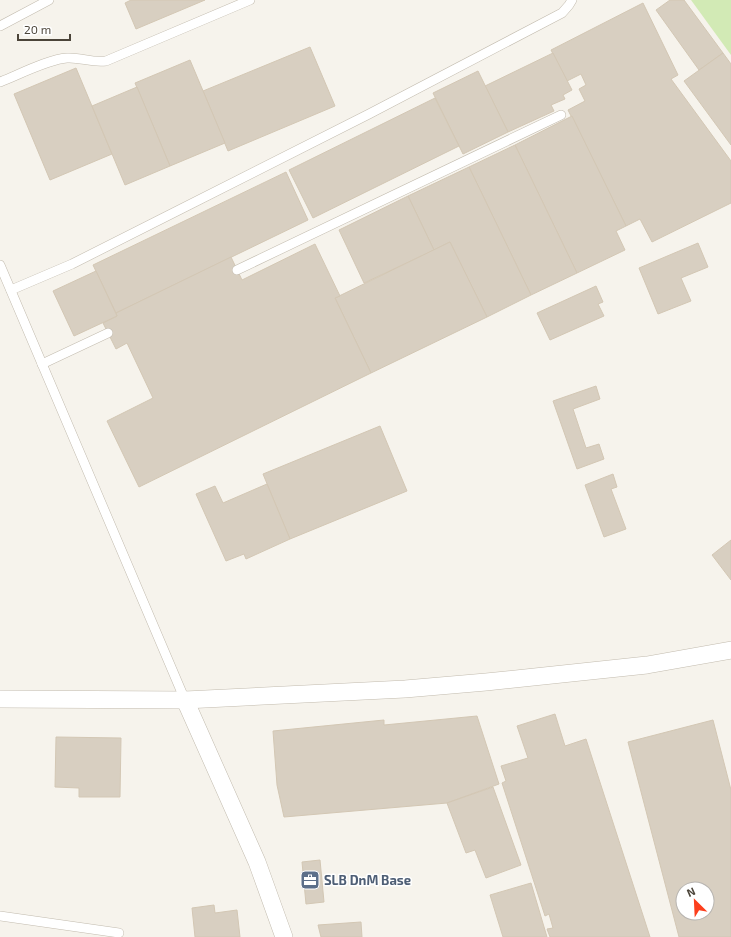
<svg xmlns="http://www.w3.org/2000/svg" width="731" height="937" font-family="'Exo 2',sans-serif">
  <rect width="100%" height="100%" fill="#f6f3ec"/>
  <!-- green -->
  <path fill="#d2eab5" d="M 691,0 L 731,0 L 731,55 Z"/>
  <!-- building -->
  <g fill="#d8cfc1" stroke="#d3c7b4" fill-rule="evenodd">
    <path d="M 131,0 L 205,0 L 136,29 L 125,3 Z"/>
    <path d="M 670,0 L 684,0 L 723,53 L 699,70 L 656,10 Z"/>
    <path d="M 643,3 L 678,75 L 671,79 L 731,161 L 731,203 L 652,242 L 640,219 L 626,226 L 568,110 L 585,101 L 579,89 L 586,85 L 581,74 L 567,81 L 551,50 Z"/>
    <path d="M 310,47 L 335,106 L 228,151 L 203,91 Z"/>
    <path d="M 553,53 L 572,90 L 563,95 L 565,99 L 551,105 L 554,111 L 508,132 L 485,86 Z"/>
    <path d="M 723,53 L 731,64 L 731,145 L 684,81 Z"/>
    <path d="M 190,60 L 225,143 L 170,166 L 135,83 Z"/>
    <path d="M 76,68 L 112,154 L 50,180 L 14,94 Z"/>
    <path d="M 478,71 L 508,132 L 463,154 L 433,93 Z"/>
    <path d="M 137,87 L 170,166 L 125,185 L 92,106 Z"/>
    <path d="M 435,98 L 459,146 L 313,218 L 289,170 Z"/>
    <path d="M 572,116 L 626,226 L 616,231 L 625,250 L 577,273 L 515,145 Z"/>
    <path d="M 515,145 L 577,273 L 531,295 L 469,167 Z"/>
    <path d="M 469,167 L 531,295 L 487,317 L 450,242 L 434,250 L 408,196 Z"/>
    <path d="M 286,172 L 308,220 L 116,313 L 93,265 Z"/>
    <path d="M 408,196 L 434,250 L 364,283 L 339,230 Z"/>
    <path d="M 450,242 L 487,317 L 371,373 L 335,298 Z"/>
    <path d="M 698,243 L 708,267 L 681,278 L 691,301 L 658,314 L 639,268 Z"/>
    <path d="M 315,244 L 340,296 L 335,298 L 371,373 L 139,487 L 107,421 L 153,398 L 127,343 L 116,349 L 103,323 L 117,316 L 116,313 L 231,257 L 242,280 Z"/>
    <path d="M 96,271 L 117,316 L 74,336 L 53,291 Z"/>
    <path d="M 596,286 L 603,302 L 598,304 L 604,316 L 550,340 L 537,313 Z"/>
    <path d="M 596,386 L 600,399 L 573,409 L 586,448 L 599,444 L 604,459 L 577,469 L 553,401 Z"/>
    <path d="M 380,426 L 407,491 L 290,539 L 263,474 Z"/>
    <path d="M 613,474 L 617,487 L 611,489 L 626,529 L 604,537 L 585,485 Z"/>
    <path d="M 267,484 L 290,539 L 246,559 L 244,554 L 226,561 L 196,494 L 215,486 L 223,503 Z"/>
    <path d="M 731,540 L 731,580 L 712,555 Z"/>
    <path d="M 555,714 L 565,746 L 586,739 L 650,937 L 550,937 L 547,929 L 553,928 L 549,914 L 545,916 L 502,783 L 506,781 L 501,766 L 528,758 L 517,726 Z"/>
    <path d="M 477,716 L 499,784 L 447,803 L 284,817 L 277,785 L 273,731 L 384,720 L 384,725 Z"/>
    <path d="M 713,720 L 731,790 L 731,937 L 679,937 L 628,742 ZM 683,889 L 707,889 L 707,913 L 683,913 Z"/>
    <path d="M 56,737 L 121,738 L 120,797 L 79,797 L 79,788 L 55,787 Z"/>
    <path d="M 493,787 L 521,865 L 486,878 L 475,850 L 466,853 L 447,803 Z"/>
    <path d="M 320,860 L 324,902 L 306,904 L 302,862 Z"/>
    <path d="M 531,883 L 547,937 L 503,937 L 490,895 Z"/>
    <path d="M 214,905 L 215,913 L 237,910 L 240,937 L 195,937 L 192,908 Z"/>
    <path d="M 361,922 L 362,937 L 321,937 L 318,925 Z"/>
  </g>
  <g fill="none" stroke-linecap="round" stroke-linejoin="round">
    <defs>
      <g id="lane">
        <path d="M 0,26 L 49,0"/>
        <path d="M 0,82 C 18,75 49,59 67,58 C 81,57 91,63 106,61 L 250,0"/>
        <path d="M 0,265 L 185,700"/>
        <path d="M 237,270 L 561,115"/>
        <path d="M 11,290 L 72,264 L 177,211 L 369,114 L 562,13 L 569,5 L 572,0"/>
        <path d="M 42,364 L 108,333"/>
        <path d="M 0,916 L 119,933"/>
      </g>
      <g id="street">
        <path d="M 0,699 L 185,700 L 405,689 L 486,682 L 647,665 L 731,650"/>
        <path d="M 185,700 L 257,862 L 284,937"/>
      </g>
    </defs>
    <!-- lane casing -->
    <use href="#lane" stroke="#c2bbae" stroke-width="10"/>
    <!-- street casing -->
    <use href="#street" stroke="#c2bbae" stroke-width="18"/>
    <!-- lane -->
    <use href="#lane" stroke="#fff" stroke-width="9"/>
    <!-- street -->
    <use href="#street" stroke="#fff" stroke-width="17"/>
  </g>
  <!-- icons -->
  <defs>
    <symbol id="office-square" viewBox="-11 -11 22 22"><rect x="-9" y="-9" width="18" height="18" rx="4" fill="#5c6f8a" stroke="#fff"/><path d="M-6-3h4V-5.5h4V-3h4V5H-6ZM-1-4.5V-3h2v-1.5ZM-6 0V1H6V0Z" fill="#fff"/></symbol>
  </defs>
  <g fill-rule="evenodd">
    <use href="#office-square" x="299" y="869" width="22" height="22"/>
  </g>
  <g text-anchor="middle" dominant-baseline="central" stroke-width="3" stroke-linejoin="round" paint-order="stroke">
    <!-- service labels -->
    <g font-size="13" font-weight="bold" fill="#4e5e75" stroke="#fff" text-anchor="start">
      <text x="324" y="880">SLB DnM Base</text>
    </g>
  </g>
  <!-- north arrow -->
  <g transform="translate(695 901) rotate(336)"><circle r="19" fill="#ffffff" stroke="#b7b4b0"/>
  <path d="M0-3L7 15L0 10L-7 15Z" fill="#fc3f1d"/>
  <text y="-6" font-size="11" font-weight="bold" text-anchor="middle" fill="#4b4439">N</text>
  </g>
  <!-- scale -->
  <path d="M18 34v6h52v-6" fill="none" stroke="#4b4439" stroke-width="2"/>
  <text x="24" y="34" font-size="12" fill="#4b4439" stroke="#ffffff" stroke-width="3" paint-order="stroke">20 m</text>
</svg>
